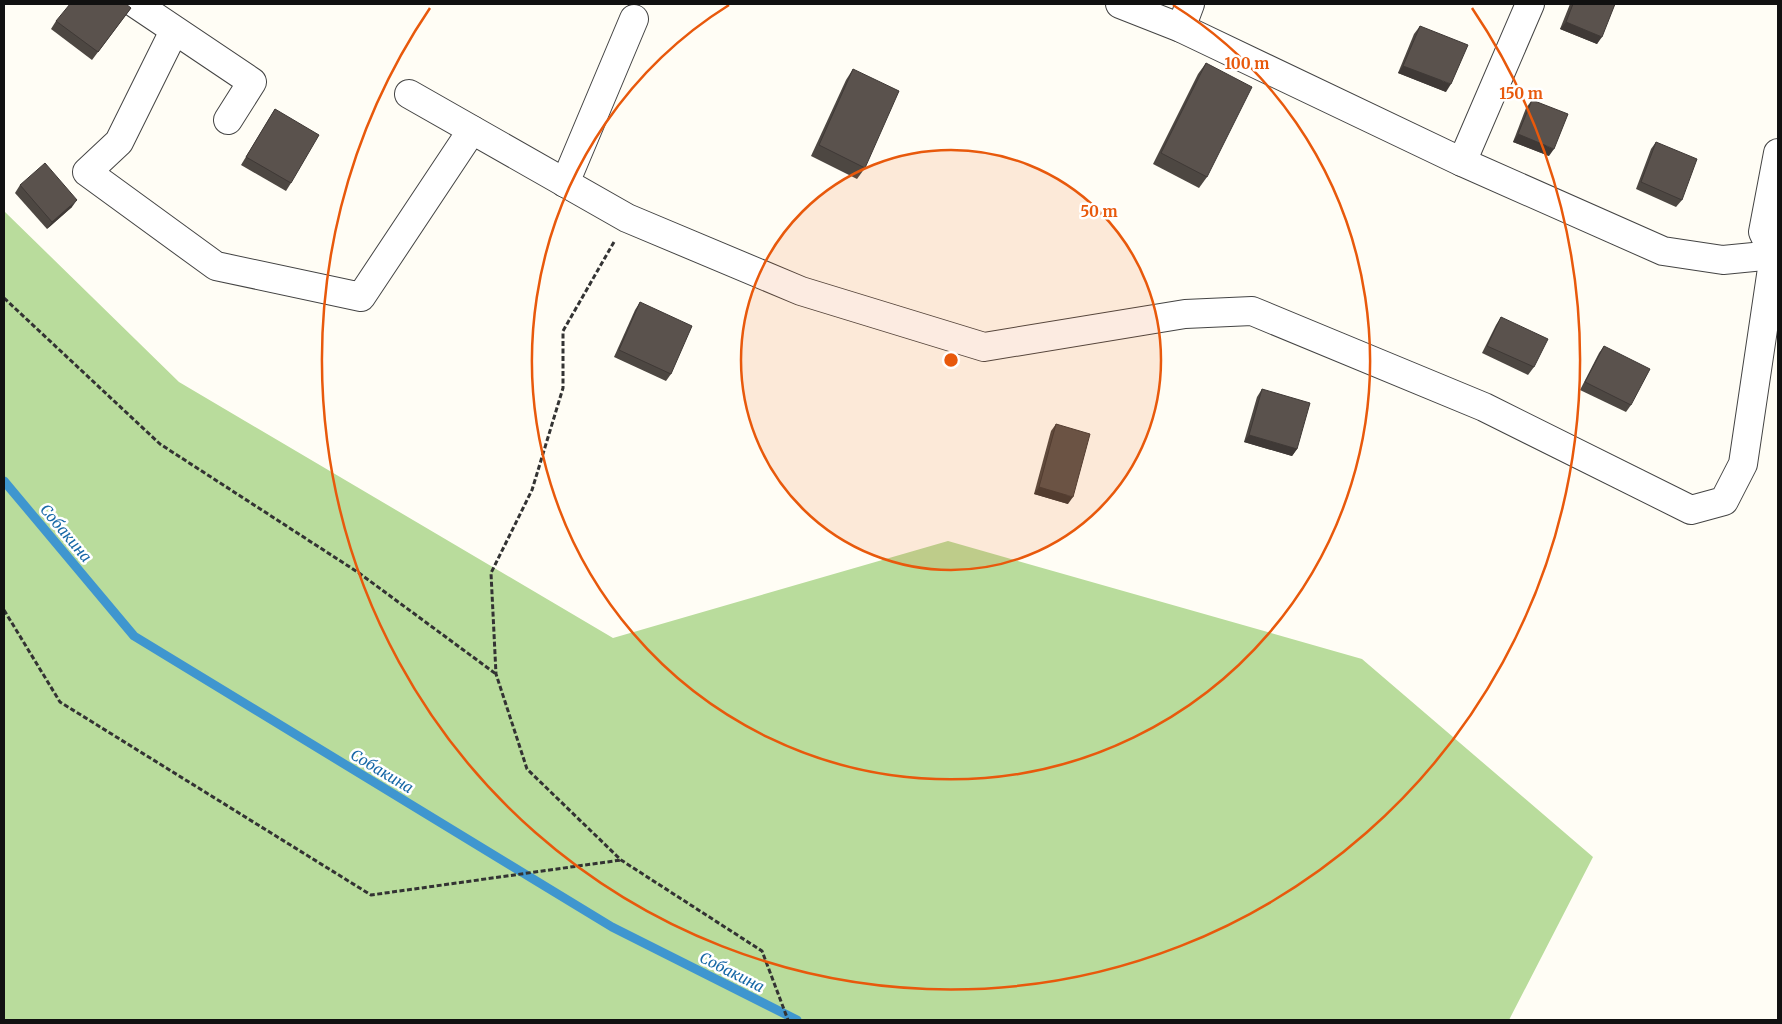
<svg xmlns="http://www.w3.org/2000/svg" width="1782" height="1024" font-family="Merriweather,serif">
  <rect width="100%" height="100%" fill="#fffdf5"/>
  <!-- forest -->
  <path fill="#b9dc9c" d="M 4,211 L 179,382 L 613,638 L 948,541 L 1362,659 L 1593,857 L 1509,1020 L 4,1020 Z"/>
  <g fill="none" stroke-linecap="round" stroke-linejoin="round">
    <!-- stream -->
    <path stroke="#3f96cf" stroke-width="9" d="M 4,481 L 134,636 L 612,927 L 797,1020"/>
    <defs>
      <g id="minor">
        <path d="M 136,4 L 252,82 L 228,120"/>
        <path d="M 1120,4 L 1181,28 L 1462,162 L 1663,251 L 1723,260 L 1774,255"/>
        <path d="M 1181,28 L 1190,4"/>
        <path d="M 174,31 L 119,142 L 87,172 L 216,266 L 361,297 L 472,130"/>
        <path d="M 409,94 L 627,218 L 801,291 L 984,347 L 1185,314 L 1252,311 L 1484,407 L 1691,510 L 1724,501 L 1743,464 L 1774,255 L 1763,232 L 1778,153"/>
        <path d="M 1462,162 L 1530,4"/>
        <path d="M 565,183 L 634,19"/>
      </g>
    </defs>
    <!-- minor casing -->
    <use href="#minor" stroke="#444" stroke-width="30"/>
    <!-- path -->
    <g stroke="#333" stroke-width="3" stroke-dasharray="5 2.5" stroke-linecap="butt">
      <path d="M 614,242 L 563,331 L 563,388 L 532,490 L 491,573 L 496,674 L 527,769 L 621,860 L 762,951 L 788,1020"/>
      <path d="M 4,298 L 160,444 L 359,573 L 496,674"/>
      <path d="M 4,610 L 60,702 L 371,895 L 621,860"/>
    </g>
    <!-- minor -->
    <use href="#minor" stroke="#fff" stroke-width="28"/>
  </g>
  <!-- wall -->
  <g fill="#4d4742">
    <path d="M 1570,4 L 1615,4 L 1597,44 L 1560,29 Z"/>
    <path d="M 131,8 L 92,60 L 51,29 L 56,21 Z"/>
    <path d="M 1420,26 L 1446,92 L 1398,73 L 1414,34 Z"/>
    <path d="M 1206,63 L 1207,177 L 1199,188 L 1153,164 L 1198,74 Z"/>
    <path d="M 853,69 L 865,168 L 857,179 L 811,156 L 846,80 Z"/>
    <path d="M 1532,100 L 1549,156 L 1513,142 L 1526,108 Z"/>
    <path d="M 275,109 L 291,183 L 286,191 L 241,165 Z"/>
    <path d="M 1656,142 L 1682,200 L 1676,207 L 1636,189 L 1651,149 Z"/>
    <path d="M 20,185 L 72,207 L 47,229 L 15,193 Z"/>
    <path d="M 640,302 L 671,374 L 666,381 L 614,357 L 635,310 Z"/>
    <path d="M 1501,317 L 1534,367 L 1528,375 L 1482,353 L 1496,325 Z"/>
    <path d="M 1604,346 L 1631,405 L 1626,412 L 1580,390 L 1599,353 Z"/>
    <path d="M 1262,389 L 1297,449 L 1292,456 L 1244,442 L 1257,397 Z"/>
    <path d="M 1056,424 L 1068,504 L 1034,494 L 1051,431 Z"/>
  </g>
  <!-- shaded-wall -->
  <g fill="#3f3936">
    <path d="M 1566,22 L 1602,37 L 1597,44 L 1560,29 Z"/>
    <path d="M 1403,66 L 1451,84 L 1446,92 L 1398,73 Z"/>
    <path d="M 1518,134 L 1554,149 L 1549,156 L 1513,142 Z"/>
    <path d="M 77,200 L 72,207 L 47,229 L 52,222 Z"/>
    <path d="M 1249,435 L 1297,449 L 1292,456 L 1244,442 Z"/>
    <path d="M 1039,487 L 1073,497 L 1068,504 L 1034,494 Z"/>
  </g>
  <!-- building -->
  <g fill="#5a524d" stroke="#3f3936">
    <path d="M 70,4 L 126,4 L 131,8 L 98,52 L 56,21 Z"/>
    <path d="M 1573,4 L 1615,4 L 1602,37 L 1566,22 Z"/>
    <path d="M 1420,26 L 1468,45 L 1451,84 L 1403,66 Z"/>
    <path d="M 1206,63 L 1252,87 L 1207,177 L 1161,153 Z"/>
    <path d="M 853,69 L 899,91 L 865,168 L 819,145 Z"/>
    <path d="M 1532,100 L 1568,114 L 1554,149 L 1518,134 Z"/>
    <path d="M 275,109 L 319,135 L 291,183 L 246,157 Z"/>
    <path d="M 1656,142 L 1697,159 L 1682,200 L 1641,182 Z"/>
    <path d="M 45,163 L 77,200 L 52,222 L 20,185 Z"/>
    <path d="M 640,302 L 692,326 L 671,374 L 619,350 Z"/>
    <path d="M 1501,317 L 1548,339 L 1534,367 L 1487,346 Z"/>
    <path d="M 1604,346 L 1650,369 L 1631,405 L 1585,382 Z"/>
    <path d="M 1262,389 L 1310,403 L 1297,449 L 1249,435 Z"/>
    <path d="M 1056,424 L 1090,434 L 1073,497 L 1039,487 Z"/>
  </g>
  <!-- distance rings -->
  <circle cx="951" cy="360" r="210" fill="#e8590c" fill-opacity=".12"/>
  <g fill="none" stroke="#e8590c" stroke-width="2.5">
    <circle cx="951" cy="360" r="210"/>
    <path d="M1173 5A419 419 0 1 1 729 5"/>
    <path d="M1472 8A629 629 0 1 1 430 8"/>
  </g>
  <g text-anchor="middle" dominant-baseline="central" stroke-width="5" stroke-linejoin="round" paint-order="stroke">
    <!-- water labels -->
    <g font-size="15" font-style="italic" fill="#1768a6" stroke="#fff">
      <text transform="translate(66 533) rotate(50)">Собакина</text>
      <text transform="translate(382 771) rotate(31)">Собакина</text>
      <text transform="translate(732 972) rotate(27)">Собакина</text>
    </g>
  </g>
  <circle cx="951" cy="360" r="8" fill="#e8590c" stroke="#fff" stroke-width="2.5"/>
  <g font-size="15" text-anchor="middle" font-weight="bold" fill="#e8590c" stroke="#fff" stroke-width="5" stroke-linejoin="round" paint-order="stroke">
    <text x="1247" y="69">100 m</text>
    <text x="1521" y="99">150 m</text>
    <text x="1099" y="217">50 m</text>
  </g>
  <!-- border -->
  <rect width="1782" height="1024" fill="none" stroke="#111111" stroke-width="10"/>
</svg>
